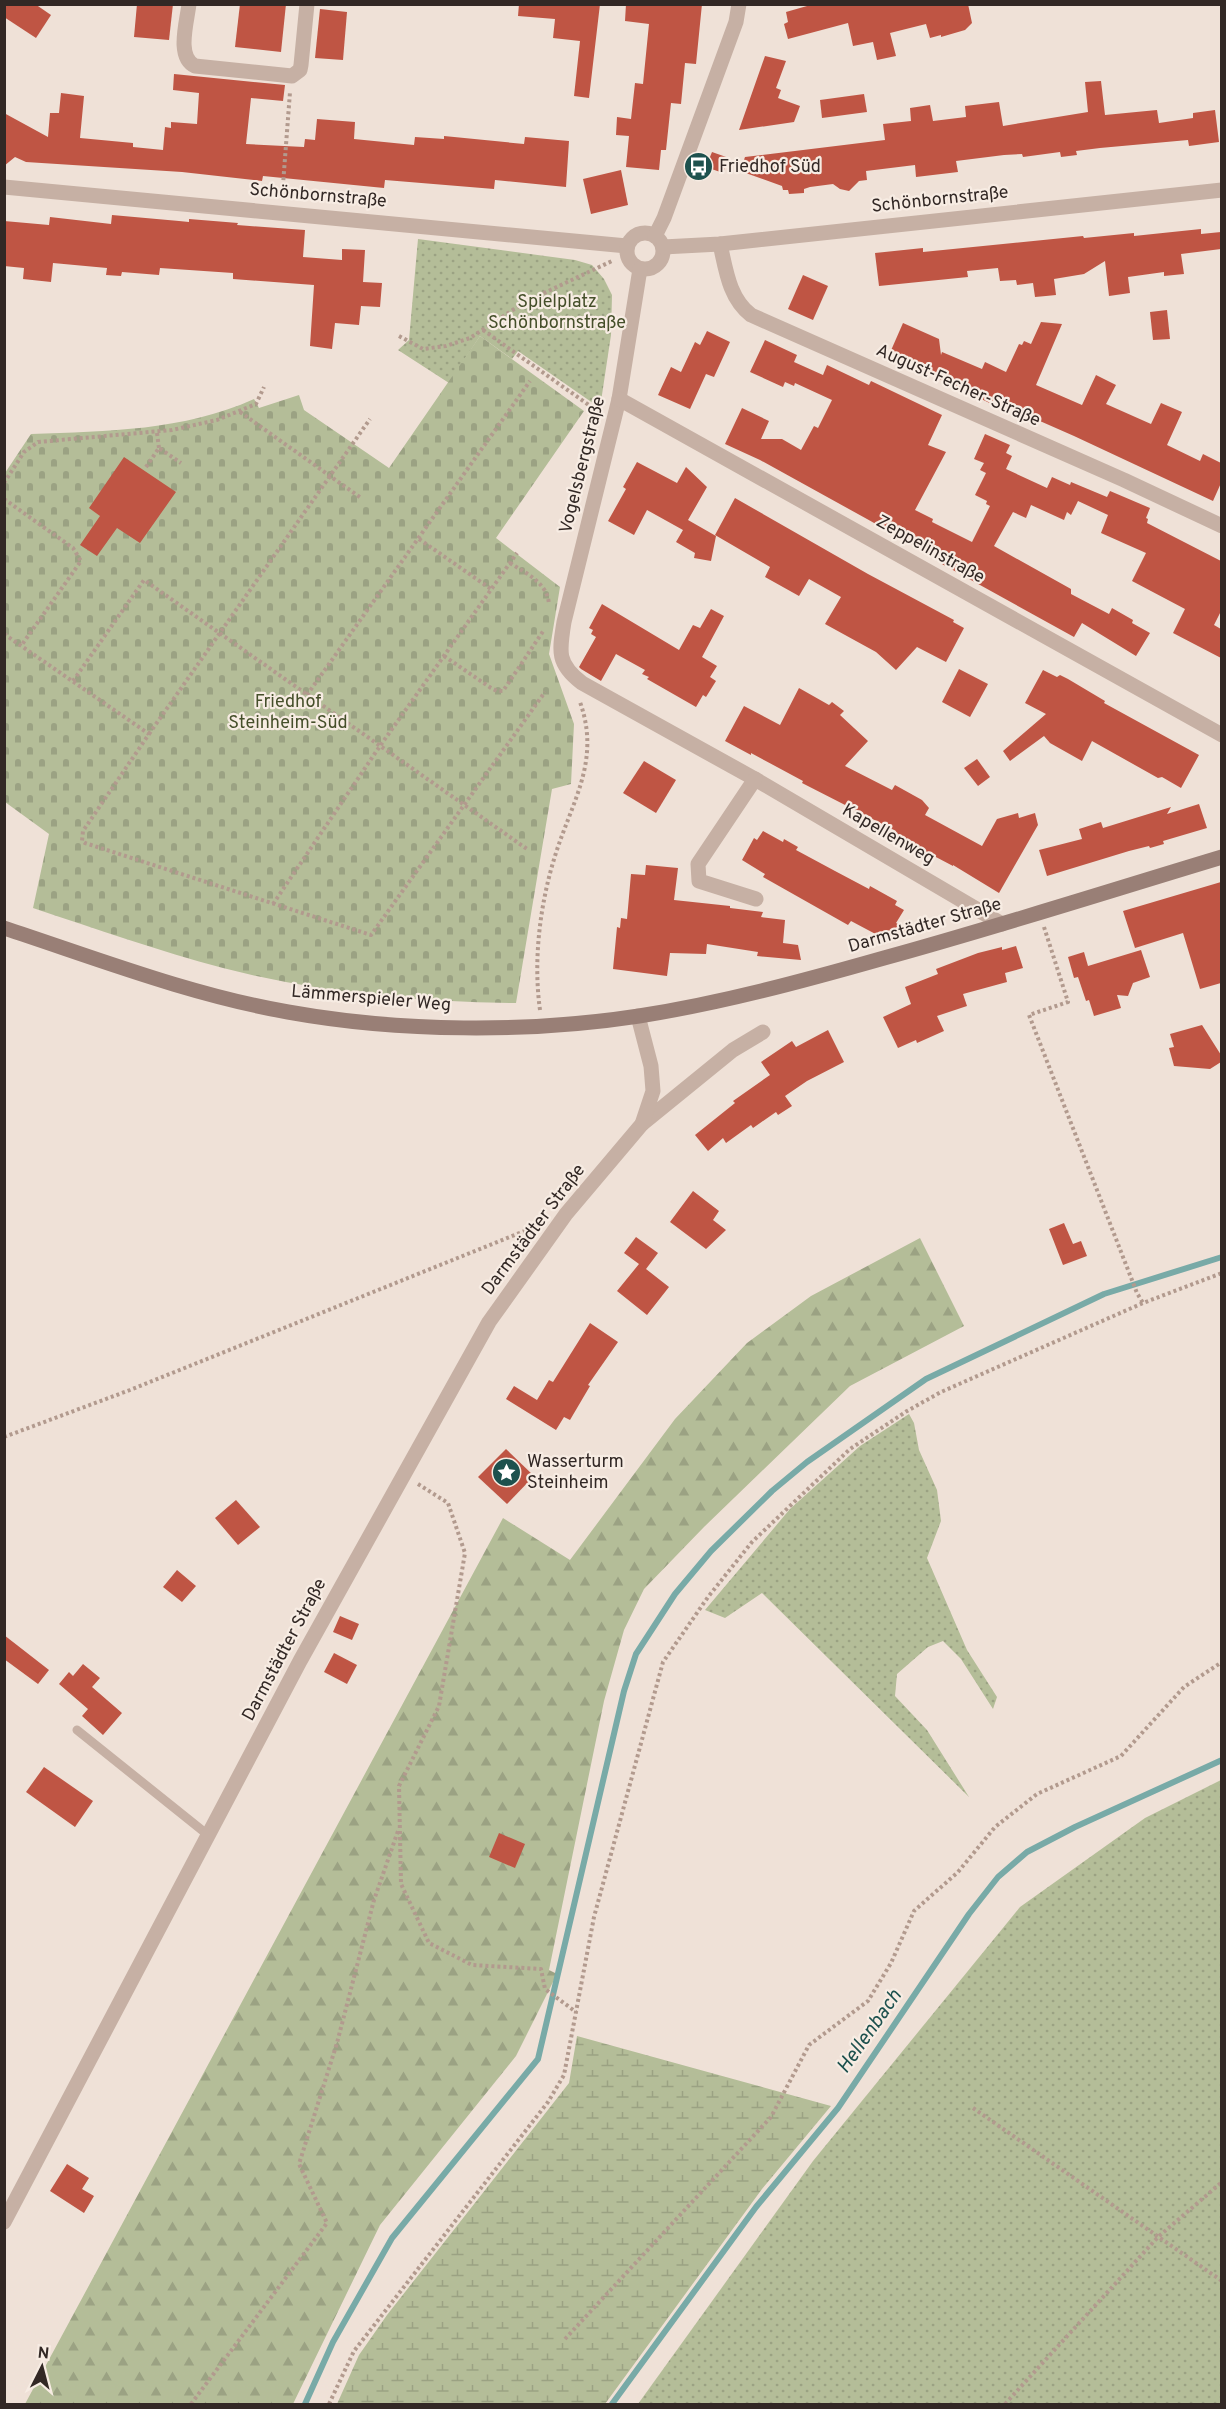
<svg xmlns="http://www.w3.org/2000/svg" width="1226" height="2409" font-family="Overpass,sans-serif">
  <defs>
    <pattern id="grass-dots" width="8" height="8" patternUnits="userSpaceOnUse" patternTransform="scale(1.5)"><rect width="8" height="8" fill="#b4bd98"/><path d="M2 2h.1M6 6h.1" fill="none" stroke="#9ba283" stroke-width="1.8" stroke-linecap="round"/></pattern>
    <pattern id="forest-firs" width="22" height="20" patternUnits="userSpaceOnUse" patternTransform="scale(1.5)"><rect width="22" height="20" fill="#b4bd98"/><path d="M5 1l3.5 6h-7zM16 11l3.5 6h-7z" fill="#9ba283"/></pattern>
    <pattern id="wetland-marsh" width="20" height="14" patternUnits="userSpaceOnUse" patternTransform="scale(1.5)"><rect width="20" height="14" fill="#b4bd98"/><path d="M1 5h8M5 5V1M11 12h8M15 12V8" fill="none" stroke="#9ba283"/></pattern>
    <pattern id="cemetery-stones" width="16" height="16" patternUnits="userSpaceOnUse" patternTransform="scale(1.5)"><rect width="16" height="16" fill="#b4bd98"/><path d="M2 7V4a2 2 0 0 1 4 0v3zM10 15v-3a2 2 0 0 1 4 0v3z" fill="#9ba283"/></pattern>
  </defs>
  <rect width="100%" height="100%" fill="#efe1d7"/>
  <!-- grass -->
  <g fill="url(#grass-dots)">
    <path d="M 418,239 L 575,260 L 592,265 L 604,279 L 612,295 L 611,335 L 600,408 L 518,351 L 512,359 L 480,336 L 449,383 L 398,350 L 409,340 Z"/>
    <path d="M 909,1414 L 914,1423 L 919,1450 L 937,1490 L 941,1521 L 927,1558 L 967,1650 L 997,1697 L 993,1709 L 961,1659 L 943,1641 L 928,1647 L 897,1674 L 895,1696 L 927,1730 L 969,1797 L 762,1593 L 725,1618 L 705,1610 L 790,1509 L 860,1446 Z"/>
    <path d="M 1221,1780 L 1221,2404 L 638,2404 L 813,2161 L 1020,1907 L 1145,1818 Z"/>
  </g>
  <!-- forest -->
  <path fill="url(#forest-firs)" d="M 920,1238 L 964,1326 L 850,1386 L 704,1527 L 644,1589 L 624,1630 L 604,1701 L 549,1970 L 557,1974 L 516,2056 L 380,2225 L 293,2404 L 25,2404 L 503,1518 L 570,1560 L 675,1419 L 747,1343 L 811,1296 Z"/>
  <!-- wetland -->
  <path fill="url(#wetland-marsh)" d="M 577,2036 L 831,2106 L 762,2189 L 605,2404 L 337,2404 L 359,2355 L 387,2315 L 569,2083 Z"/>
  <!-- cemetery -->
  <path fill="url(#cemetery-stones)" d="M 480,336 L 584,411 L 496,538 L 560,587 L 549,654 L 574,724 L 571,784 L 552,789 L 516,1003 C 417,1002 320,993 223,968 C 159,951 96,929 33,908 L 49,834 L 5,802 L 5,473 L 31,434 C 108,431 183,431 254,399 L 259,408 L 299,395 L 304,410 L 389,468 Z"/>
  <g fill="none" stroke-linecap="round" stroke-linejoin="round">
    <!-- stream -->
    <g stroke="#78aaa7" stroke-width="6">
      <path d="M 305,2404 L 333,2342 L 392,2238 L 538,2059 L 624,1691 L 636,1654 L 675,1594 L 711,1551 L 772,1491 L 807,1462 L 926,1379 L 1104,1294 L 1222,1257"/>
      <path d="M 612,2404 L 756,2207 L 838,2108 L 969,1914 L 998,1877 L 1027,1852 L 1075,1827 L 1222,1760"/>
    </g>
  </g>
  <!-- building -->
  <g fill="#bf5544">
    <path d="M 4,4 L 35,4 L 51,15 L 36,38 L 4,17 Z"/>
    <path d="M 137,4 L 173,4 L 169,40 L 134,37 Z"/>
    <path d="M 240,4 L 286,4 L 281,52 L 235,47 Z"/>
    <path d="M 519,4 L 600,4 L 589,98 L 574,96 L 580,41 L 553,38 L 555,19 L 518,16 Z"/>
    <path d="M 626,4 L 702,4 L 696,64 L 685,63 L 681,104 L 671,103 L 666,150 L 661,150 L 659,170 L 626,167 L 629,136 L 616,135 L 617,117 L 631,119 L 635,83 L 643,84 L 649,24 L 625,21 Z"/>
    <path d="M 814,4 L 968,4 L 972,23 L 965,30 L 941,37 L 941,35 L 930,38 L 926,24 L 890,33 L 896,56 L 877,60 L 873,42 L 853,46 L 848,23 L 788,39 L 784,24 L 788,22 L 786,12 Z"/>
    <path d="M 320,9 L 347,12 L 343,60 L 315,58 Z"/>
    <path d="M 765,56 L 786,61 L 776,88 L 781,90 L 778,98 L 800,106 L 794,122 L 739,130 Z"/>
    <path d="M 174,74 L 285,85 L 283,101 L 251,98 L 246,144 L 304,147 L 305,139 L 315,140 L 317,119 L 355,122 L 354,139 L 414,145 L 415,137 L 444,139 L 444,136 L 524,144 L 525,137 L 569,141 L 566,187 L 495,180 L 494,189 L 385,180 L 384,188 L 263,176 L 262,181 L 182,172 L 26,162 L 15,157 L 4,166 L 4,113 L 48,137 L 50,113 L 59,113 L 61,93 L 84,96 L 80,138 L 133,143 L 133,147 L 163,150 L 165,127 L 171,128 L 171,122 L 197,124 L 199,93 L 173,90 Z"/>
    <path d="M 1101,81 L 1105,115 L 1157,110 L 1159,123 L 1193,118 L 1193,113 L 1215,110 L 1219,142 L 1189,146 L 1188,140 L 1100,148 L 1076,151 L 1077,155 L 1061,157 L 1060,152 L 1023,157 L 1022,154 L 1004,155 L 956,161 L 958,172 L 916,177 L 915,165 L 866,171 L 867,180 L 859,181 L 849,191 L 840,189 L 833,184 L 810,187 L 804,189 L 804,193 L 789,194 L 788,190 L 783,190 L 782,186 L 740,171 L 745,157 L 885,140 L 883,124 L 911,121 L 910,108 L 930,105 L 933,121 L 966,117 L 965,106 L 999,102 L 1003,126 L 1088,112 L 1085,82 Z"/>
    <path d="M 864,94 L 867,112 L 822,118 L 820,100 Z"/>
    <path d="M 712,152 L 729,158 L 723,173 L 706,167 Z"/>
    <path d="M 621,170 L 628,205 L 591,214 L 583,179 Z"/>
    <path d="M 112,215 L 179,221 L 189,222 L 189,219 L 238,223 L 237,225 L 305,230 L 303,257 L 342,260 L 342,249 L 365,250 L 363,282 L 382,283 L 380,307 L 361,306 L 359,325 L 335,323 L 332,349 L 310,346 L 314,285 L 233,279 L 233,273 L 160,268 L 159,275 L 122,272 L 121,276 L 106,275 L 107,268 L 53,263 L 51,282 L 23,279 L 24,268 L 4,266 L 4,221 L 49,225 L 50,217 L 111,224 Z"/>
    <path d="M 1201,229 L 1201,234 L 1221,232 L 1221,249 L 1181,254 L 1184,274 L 1164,276 L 1164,272 L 1128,277 L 1130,293 L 1109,296 L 1105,261 L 1084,274 L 1054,279 L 1056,295 L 1046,296 L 1035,297 L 1033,283 L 1017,285 L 1016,280 L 1000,281 L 998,268 L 967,271 L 968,277 L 879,286 L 875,253 L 923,248 L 923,252 L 1083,236 L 1084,238 L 1134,233 L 1134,236 Z"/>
    <path d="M 803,275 L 828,286 L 813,320 L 788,309 Z"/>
    <path d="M 1167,310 L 1170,339 L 1153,340 L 1150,312 Z"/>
    <path d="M 1041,322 L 1062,324 L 1036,385 L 1082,405 L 1096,375 L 1116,385 L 1106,404 L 1151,424 L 1161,403 L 1182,412 L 1167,445 L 1200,461 L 1203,454 L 1221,463 L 1221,483 L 1213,501 L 1074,436 L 999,403 L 998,407 L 889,355 L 903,323 L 939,339 L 941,355 L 942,352 L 982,369 L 985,362 L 1006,372 L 1019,344 L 1022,345 L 1024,341 L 1031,344 Z"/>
    <path d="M 707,331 L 730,342 L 714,377 L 706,374 L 690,409 L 658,395 L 671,367 L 681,372 L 695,342 L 700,345 Z"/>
    <path d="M 765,340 L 797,355 L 794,362 L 823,375 L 827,365 L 869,385 L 871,381 L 942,415 L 928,445 L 946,452 L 915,510 L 933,519 L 932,522 L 972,542 L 990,506 L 986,504 L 987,501 L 975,495 L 986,473 L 980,470 L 984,463 L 974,459 L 985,434 L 1010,445 L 1006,453 L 1012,456 L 1006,469 L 1047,488 L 1052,477 L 1070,485 L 1071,482 L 1107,497 L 1110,491 L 1150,508 L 1146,518 L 1148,519 L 1147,523 L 1221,561 L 1221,611 L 1214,625 L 1221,629 L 1221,658 L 1173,633 L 1185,609 L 1132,581 L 1146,553 L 1101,533 L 1108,515 L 1078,501 L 1071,515 L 1067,512 L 1064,520 L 1031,505 L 1026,518 L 1013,512 L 994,546 L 1071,589 L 1071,594 L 1109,614 L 1112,608 L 1133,620 L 1132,623 L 1150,633 L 1136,656 L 1082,623 L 1074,637 L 942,564 L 943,562 L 867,519 L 760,460 L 725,444 L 742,408 L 769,421 L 761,439 L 782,439 L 801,450 L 814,426 L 818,428 L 832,400 L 795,383 L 794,386 L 785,382 L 783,387 L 750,372 Z"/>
    <path d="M 124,457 L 176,492 L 140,543 L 117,528 L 97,556 L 80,545 L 100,516 L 89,508 Z"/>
    <path d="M 637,462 L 677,483 L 686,467 L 707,487 L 688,520 L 716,536 L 711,561 L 694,558 L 695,553 L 676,542 L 683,530 L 647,510 L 634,535 L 608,521 L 626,489 L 623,487 Z"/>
    <path d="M 735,498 L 868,574 L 954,620 L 953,622 L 964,628 L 946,662 L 917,647 L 896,670 L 876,652 L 825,624 L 841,597 L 809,579 L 799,596 L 765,577 L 770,567 L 715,535 Z"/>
    <path d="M 602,604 L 679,650 L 693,625 L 700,628 L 711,609 L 724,616 L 702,657 L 717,666 L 710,677 L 716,681 L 706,697 L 703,695 L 696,707 L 647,679 L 649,677 L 642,674 L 645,670 L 616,654 L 601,681 L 581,669 L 579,667 L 596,637 L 591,634 L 593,630 L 589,628 Z"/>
    <path d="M 959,669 L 988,684 L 970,717 L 942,702 Z"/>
    <path d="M 1043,670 L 1057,677 L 1060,675 L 1068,679 L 1105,701 L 1104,703 L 1199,755 L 1181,788 L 1162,777 L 1158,778 L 1092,741 L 1082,761 L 1050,743 L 1044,736 L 1010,761 L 1003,751 L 1046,714 L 1025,703 Z"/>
    <path d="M 799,688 L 829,705 L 832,702 L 844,711 L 840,715 L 868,741 L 845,766 L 892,790 L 895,785 L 922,800 L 929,808 L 925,815 L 982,846 L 997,819 L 1018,813 L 1019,818 L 1035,813 L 1038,825 L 999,893 L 953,865 L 953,866 L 894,835 L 896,831 L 802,783 L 803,781 L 751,753 L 751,755 L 725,741 L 744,706 L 780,725 Z"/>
    <path d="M 977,759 L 990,777 L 978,786 L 964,768 Z"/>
    <path d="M 644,761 L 676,780 L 656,813 L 623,793 Z"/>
    <path d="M 1199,804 L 1207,828 L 1163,841 L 1164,844 L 1150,848 L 1149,846 L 1129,851 L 1047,876 L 1039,850 L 1082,839 L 1079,829 L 1101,822 L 1103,828 L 1171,807 L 1167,814 Z"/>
    <path d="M 763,831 L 783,842 L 784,839 L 798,847 L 796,850 L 835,871 L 869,889 L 870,886 L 897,901 L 895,905 L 904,910 L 896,923 L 909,930 L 883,938 L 851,921 L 848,925 L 763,877 L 765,874 L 742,860 L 754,838 L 757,840 Z"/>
    <path d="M 646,865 L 678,868 L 674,900 L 730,906 L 730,908 L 763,912 L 761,917 L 785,920 L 783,943 L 798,945 L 801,960 L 757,956 L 758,952 L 707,944 L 706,954 L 670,953 L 667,976 L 613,969 L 617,927 L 620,928 L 621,918 L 627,919 L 631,874 L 645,875 Z"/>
    <path d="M 1221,882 L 1221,983 L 1200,989 L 1183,933 L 1135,948 L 1123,911 Z"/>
    <path d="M 1016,946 L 1023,968 L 1005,973 L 1007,982 L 963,994 L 967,1006 L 937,1016 L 944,1031 L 917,1043 L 916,1040 L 898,1048 L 883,1017 L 911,1004 L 905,987 L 938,974 L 936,969 L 978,953 L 1002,947 L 1002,950 Z"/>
    <path d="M 1141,950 L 1150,977 L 1133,983 L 1128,996 L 1117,995 L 1121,1008 L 1094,1016 L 1089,1000 L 1086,1001 L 1078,977 L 1074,978 L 1068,957 L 1084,952 L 1088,966 Z"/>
    <path d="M 1202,1025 L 1221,1055 L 1221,1062 L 1210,1069 L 1174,1066 L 1169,1048 L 1174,1047 L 1170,1034 Z"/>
    <path d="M 828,1030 L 844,1062 L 807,1081 L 785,1096 L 792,1106 L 778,1115 L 776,1112 L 753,1128 L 751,1125 L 726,1143 L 723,1138 L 708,1151 L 695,1135 L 735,1103 L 733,1101 L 770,1075 L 761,1062 L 792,1041 L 796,1047 Z"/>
    <path d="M 693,1191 L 719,1211 L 713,1220 L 726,1230 L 706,1249 L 670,1222 Z"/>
    <path d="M 1064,1223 L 1073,1244 L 1081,1241 L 1087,1256 L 1063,1265 L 1049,1229 Z"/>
    <path d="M 636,1237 L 658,1253 L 646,1269 L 669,1287 L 647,1315 L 617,1291 L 639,1264 L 624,1253 Z"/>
    <path d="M 590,1323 L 618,1342 L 588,1385 L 590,1386 L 570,1420 L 564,1417 L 556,1430 L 506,1399 L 514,1386 L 537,1400 L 549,1380 L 553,1382 Z"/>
    <path d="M 506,1449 L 534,1476 L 507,1504 L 478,1477 Z"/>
    <path d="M 236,1500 L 260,1527 L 238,1545 L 215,1518 Z"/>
    <path d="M 177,1570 L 196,1586 L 182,1602 L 163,1587 Z"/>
    <path d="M 340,1616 L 359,1624 L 352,1640 L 333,1632 Z"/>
    <path d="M 4,1635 L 49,1670 L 38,1684 L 4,1659 Z"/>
    <path d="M 334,1653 L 357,1665 L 347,1684 L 324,1672 Z"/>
    <path d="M 83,1664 L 100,1678 L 92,1687 L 122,1713 L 103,1735 L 82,1716 L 88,1709 L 59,1684 L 69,1672 L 73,1676 Z"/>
    <path d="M 44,1767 L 93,1801 L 75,1827 L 26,1792 Z"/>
    <path d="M 499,1833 L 525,1844 L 515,1868 L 489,1857 Z"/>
    <path d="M 67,2164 L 89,2178 L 82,2189 L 94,2196 L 84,2213 L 50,2191 Z"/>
  </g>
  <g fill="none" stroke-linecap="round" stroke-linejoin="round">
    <!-- path -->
    <g stroke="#b29a8e" stroke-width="4" stroke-dasharray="3 3" stroke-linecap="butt">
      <path d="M 282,198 L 290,92"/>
      <path d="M 483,330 L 600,413"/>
      <path d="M 399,336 L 423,349 L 446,346 L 470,338 L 525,302 L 612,261"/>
      <path d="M 240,412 L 361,498"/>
      <path d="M 157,433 L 159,448"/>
      <path d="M 146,467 L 159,448 L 181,463"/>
      <path d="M 4,483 L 24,452 L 38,442 L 172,430 L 217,420 L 256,404 L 264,387"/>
      <path d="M 4,499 L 73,548 L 81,561 L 21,646"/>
      <path d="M 419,539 L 491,589"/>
      <path d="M 510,563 C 527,574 548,583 549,605"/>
      <path d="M 4,634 L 149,734 L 83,831 L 82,841 L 85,843 L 371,935 L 545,692"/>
      <path d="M 444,656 L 491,688 L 497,691 L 503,691 L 544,630"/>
      <path d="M 73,681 L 144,580 L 527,849"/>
      <path d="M 307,695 L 530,381"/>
      <path d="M 149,734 L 370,419"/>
      <path d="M 273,904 L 380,746 L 517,553"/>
      <path d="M 1044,927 L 1068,1002 L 1029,1015 L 1137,1293 L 1143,1303"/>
      <path d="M 540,1010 C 533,960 540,904 555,856 C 572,801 601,761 580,702"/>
      <path d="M 4,1437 L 130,1390 L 537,1226"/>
      <path d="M 418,1484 L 448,1503 L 465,1553 L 439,1706 L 399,1786 L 401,1884 L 429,1943 L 472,1965 L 541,1969 L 545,1989 L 576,2012"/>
      <path d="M 973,2108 L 1222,2281"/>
      <path d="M 565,2339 L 771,2117 L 809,2045 L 868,2001 L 891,1963 L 914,1911 L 958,1872 L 995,1827 L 1037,1794 L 1121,1756 L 1184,1687 L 1222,1662"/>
      <path d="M 191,2404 L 327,2223 L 299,2164 L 337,2043 L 374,1900 L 398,1831"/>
      <path d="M 329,2404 L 354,2351 L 548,2102 L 564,2075 L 594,1917 L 663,1662 L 708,1597 L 752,1542 L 850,1449 L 907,1411 L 941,1392 L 1143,1303 L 1222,1273"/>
      <path d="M 1005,2404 L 1158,2237 L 1222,2182"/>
    </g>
    <!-- lane -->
    <path stroke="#c6b0a4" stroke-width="9" d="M 77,1730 L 208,1835"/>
    <!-- street -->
    <g stroke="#c6b0a4" stroke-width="15">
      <path d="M 189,4 C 187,22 176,57 195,66 L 292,76 L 300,70 L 301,65 L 307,4"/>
      <path d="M 4,187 L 627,246"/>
      <circle cx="645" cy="251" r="18"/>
      <path d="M 655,236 L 664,218 L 736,22 L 739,4"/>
      <path d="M 720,244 C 726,270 729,298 751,315 L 1124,480 L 1222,526"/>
      <path d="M 663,247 L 720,244 L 1222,190"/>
      <path d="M 640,269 L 619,399 L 564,622 C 559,652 557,664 582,683 L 755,779 L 1002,924"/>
      <path d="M 619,399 L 1222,735"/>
      <path d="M 755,779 L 698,864 L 699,881 L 756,899"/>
      <path d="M 642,1124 L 733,1050 L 763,1032"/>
      <path d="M 4,2222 L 300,1661 L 489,1322 L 566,1214 L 642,1124 L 653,1091 L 651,1066 L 638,1016"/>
    </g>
    <!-- secondary -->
    <path stroke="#997f76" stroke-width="15" d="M 4,928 C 98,959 191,995 288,1012 C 399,1032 528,1033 639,1016 C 722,1003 803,981 884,958 C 997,927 1109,891 1222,857"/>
  </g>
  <!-- icons -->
  <defs>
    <symbol id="bus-disc" viewBox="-11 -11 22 22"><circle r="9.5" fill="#1d514e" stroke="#f7ece3"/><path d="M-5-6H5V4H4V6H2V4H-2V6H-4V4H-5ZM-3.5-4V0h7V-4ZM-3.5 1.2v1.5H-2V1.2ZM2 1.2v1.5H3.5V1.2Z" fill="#fff"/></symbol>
    <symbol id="sight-disc" viewBox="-11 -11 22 22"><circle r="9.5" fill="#1d514e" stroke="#f7ece3"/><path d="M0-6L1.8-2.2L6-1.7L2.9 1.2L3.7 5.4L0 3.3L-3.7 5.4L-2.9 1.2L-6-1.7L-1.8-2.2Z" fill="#fff"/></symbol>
  </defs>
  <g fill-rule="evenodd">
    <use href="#bus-disc" x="682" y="150" width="33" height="33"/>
    <use href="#sight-disc" x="490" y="1456" width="33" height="33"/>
  </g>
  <g text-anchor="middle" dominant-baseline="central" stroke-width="4.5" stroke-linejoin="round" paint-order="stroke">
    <!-- poi labels -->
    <g font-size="18" fill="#322825" stroke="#f7ece3" text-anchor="start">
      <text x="719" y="167">Friedhof Süd</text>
      <text x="527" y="1462">Wasserturm<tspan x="527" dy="21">Steinheim</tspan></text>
    </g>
    <!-- street labels -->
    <g font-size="18" fill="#322825" stroke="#f7ece3">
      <text transform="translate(318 196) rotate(5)">Schönbornstraße</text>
      <text transform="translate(940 200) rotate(-6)">Schönbornstraße</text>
      <text transform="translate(958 386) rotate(24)">August-Fecher-Straße</text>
      <text transform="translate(583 465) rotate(-76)">Vogelsbergstraße</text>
      <text transform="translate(930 550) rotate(29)">Zeppelinstraße</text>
      <text transform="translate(888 835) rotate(30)">Kapellenweg</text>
      <text transform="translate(925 926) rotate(-16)">Darmstädter Straße</text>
      <text transform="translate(371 999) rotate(5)">Lämmerspieler Weg</text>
      <text transform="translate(534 1230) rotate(-53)">Darmstädter Straße</text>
      <text transform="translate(285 1650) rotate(-62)">Darmstädter Straße</text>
    </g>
    <!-- park labels -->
    <g font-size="18" fill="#454f2a" stroke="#f7ece3">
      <text x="557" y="302">Spielplatz<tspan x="557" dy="21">Schönbornstraße</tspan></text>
      <text x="288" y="702">Friedhof<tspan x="288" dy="21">Steinheim-Süd</tspan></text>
    </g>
    <!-- water labels -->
    <g font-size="20" font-style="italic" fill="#1d514e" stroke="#f7ece3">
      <text transform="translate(870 2032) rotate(-55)">Hellenbach</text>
    </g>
  </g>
  <!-- border -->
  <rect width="1226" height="2409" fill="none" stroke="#322825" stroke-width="12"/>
  <!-- north arrow -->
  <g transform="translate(42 2367) rotate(6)" stroke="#f7ece3" stroke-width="4.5" paint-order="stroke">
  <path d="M0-4.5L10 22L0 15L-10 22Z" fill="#322825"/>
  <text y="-9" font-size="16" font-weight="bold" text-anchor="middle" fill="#322825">N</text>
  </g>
</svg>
